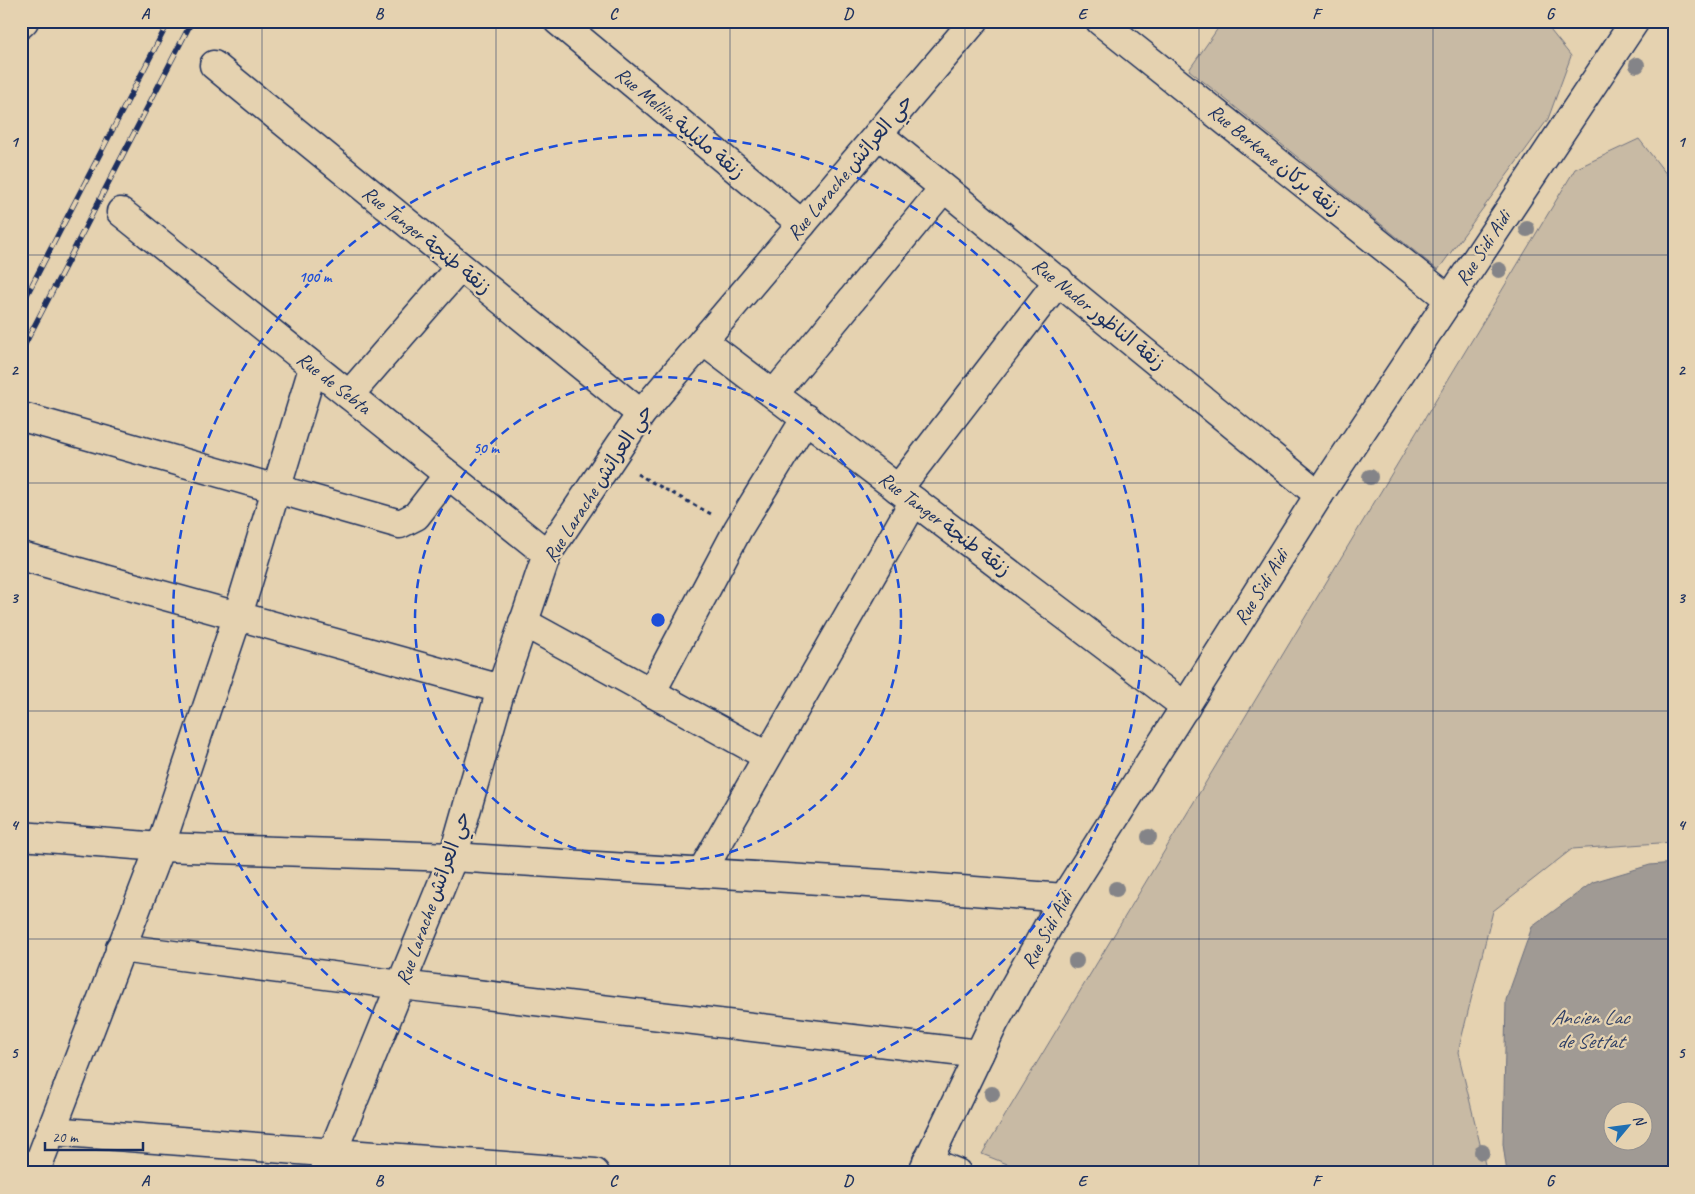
<svg xmlns="http://www.w3.org/2000/svg" width="1695" height="1194" font-family="Caveat,'Playpen Sans Arabic',sans-serif">
  <rect width="100%" height="100%" fill="#e5d2b0"/>
  <filter id="ink" filterUnits="userSpaceOnUse"><feTurbulence type="fractalNoise" baseFrequency=".02" numOctaves="2"/><feDisplacementMap in="SourceGraphic" scale="10" xChannelSelector="R" yChannelSelector="G"/><feConvolveMatrix kernelMatrix="1 2 1 2 8 2 1 2 1" color-interpolation-filters="sRGB"/></filter>
  <g filter="url(#ink)">
    <!-- green -->
    <g fill="#c8baa4" stroke="#727481">
      <path d="M 1223,21 L 1543,21 L 1571,56 L 1548,119 L 1438,270 L 1189,70 Z"/>
      <path d="M 1639,139 L 1674,184 L 1674,842 L 1572,849 L 1493,911 L 1458,1052 L 1487,1173 L 1030,1173 L 982,1154 L 1575,169 Z"/>
    </g>
    <!-- water -->
    <path fill="#a09a94" stroke="#6b6f7e" fill-rule="evenodd" d="M 1674,863 L 1674,1173 L 1507,1173 L 1503,1144 L 1506,1000 L 1532,927 L 1593,882 L 1650,865 ZM 1612,1112 L 1642,1112 L 1642,1142 L 1612,1142 Z"/>
    <g fill="none" stroke-linecap="round" stroke-linejoin="round">
      <defs>
        <g id="minor">
          <path d="M 558,21 L 802,224"/>
          <path d="M 1100,21 L 1450,300"/>
          <path d="M 21,24 L 24,21"/>
          <path d="M 214,65 L 641,414"/>
          <path d="M 878,134 L 1319,495"/>
          <path d="M 121,212 L 547,554"/>
          <path d="M 703,341 L 1186,707"/>
          <path d="M 774,394 L 943,189"/>
          <path d="M 349,395 L 460,267"/>
          <path d="M 26,418 L 400,524 L 416,516 L 448,475"/>
          <path d="M 898,489 L 1059,280"/>
          <path d="M 21,556 L 501,689"/>
          <path d="M 523,622 L 767,756"/>
          <path d="M 651,693 L 738,529 L 806,418"/>
          <path d="M 21,836 L 160,847 L 453,857 L 883,884 L 1064,898"/>
          <path d="M 701,873 L 914,501"/>
          <path d="M 120,948 L 401,985 L 979,1054"/>
          <path d="M 51,1131 L 595,1173"/>
          <path d="M 927,1161 L 957,1173"/>
          <path d="M 35,1173 L 160,847 L 238,615 L 313,368"/>
          <path d="M 324,1173 L 453,857 L 501,689 L 547,554 L 641,414 L 974,21"/>
          <path d="M 922,1173 L 994,1023 L 1064,898 L 1319,495 L 1635,21"/>
        </g>
      </defs>
      <!-- minor casing -->
      <use href="#minor" stroke="#1b2f5e" stroke-width="31"/>
      <!-- path -->
      <path stroke="#1b2f5e" stroke-width="3" stroke-dasharray="4 4" stroke-linecap="butt" d="M 637,474 L 711,514"/>
      <!-- minor -->
      <use href="#minor" stroke="#e5d2b0" stroke-width="28"/>
      <defs>
        <g id="rail">
          <path d="M 21,306 L 169,21"/>
          <path d="M 21,357 L 24,346 L 192,21"/>
        </g>
      </defs>
      <!-- rail casing -->
      <use href="#rail" stroke="#1b2f5e" stroke-width="5.5"/>
      <!-- rail -->
      <use href="#rail" stroke="#e5d2b0" stroke-width="4" stroke-dasharray="11" stroke-linecap="butt"/>
    </g>
    <!-- trees -->
    <g fill="#848488">
      <circle cx="1637" cy="65" r="8"/>
      <circle cx="1527" cy="229" r="8"/>
      <circle cx="1499" cy="270" r="8"/>
      <circle cx="1370" cy="477" r="8"/>
      <circle cx="1149" cy="837" r="8"/>
      <circle cx="1116" cy="889" r="8"/>
      <circle cx="1076" cy="961" r="8"/>
      <circle cx="992" cy="1094" r="8"/>
      <circle cx="1482" cy="1152" r="8"/>
    </g>
  </g>
  <!-- grid -->
  <path fill="none" stroke="#1b2f5e" stroke-width="1" stroke-opacity="0.55" d="M 262,21 L 262,1173M 496,21 L 496,1173M 730,21 L 730,1173M 965,21 L 965,1173M 1199,21 L 1199,1173M 1433,21 L 1433,1173M 21,255 L 1674,255M 21,483 L 1674,483M 21,711 L 1674,711M 21,939 L 1674,939"/>
  <!-- distance rings -->
  <g fill="none" stroke="#1d4ed8" stroke-width="2.5" stroke-dasharray="9 6">
    <circle cx="658" cy="620" r="243"/>
    <circle cx="658" cy="620" r="485"/>
  </g>
  <g text-anchor="middle" dominant-baseline="central" stroke-width="4.5" stroke-linejoin="round" paint-order="stroke">
    <!-- street labels -->
    <g font-size="20" fill="#1b2f5e" stroke="#e5d2b0">
      <text transform="translate(680 123) rotate(40)">Rue Melilia زنقة مليلية</text>
      <text transform="translate(1275 160) rotate(39)">Rue Berkane زنقة بركان</text>
      <text transform="translate(850 167) rotate(-50)">Rue Larache حي العرائش</text>
      <text transform="translate(427 240) rotate(39)">Rue Tanger زنقة طنجة</text>
      <text transform="translate(1483 248) rotate(-57)">Rue Sidi Aidi</text>
      <text transform="translate(1099 314) rotate(39)">Rue Nador زنقة الناظور</text>
      <text transform="translate(334 383) rotate(38)">Rue de Sebta</text>
      <text transform="translate(598 483) rotate(-57)">Rue Larache حي العرائش</text>
      <text transform="translate(945 524) rotate(37)">Rue Tanger زنقة طنجة</text>
      <text transform="translate(1261 587) rotate(-58)">Rue Sidi Aidi</text>
      <text transform="translate(433 898) rotate(-70)">Rue Larache حي العرائش</text>
      <text transform="translate(1047 930) rotate(-61)">Rue Sidi Aidi</text>
    </g>
    <!-- water labels -->
    <g font-size="21" font-style="italic" fill="#2f3f66" stroke="#e5d2b0">
      <text x="1590" y="1017">Ancien Lac<tspan x="1590" dy="24">de Settat</tspan></text>
    </g>
  </g>
  <circle cx="658" cy="620" r="8" fill="#1d4ed8" stroke="#e5d2b0" stroke-width="2.5"/>
  <g font-size="15" text-anchor="middle" font-weight="bold" fill="#1d4ed8" stroke="#e5d2b0" stroke-width="4.5" stroke-linejoin="round" paint-order="stroke">
    <text x="315" y="282">100 m</text>
    <text x="486" y="453">50 m</text>
  </g>
  <!-- margin -->
  <rect width="1695" height="1194" fill="none" stroke="#e5d2b0" stroke-width="55"/>
  <!-- north arrow -->
  <g transform="translate(1628 1126) rotate(61)"><circle r="24" fill="#e5d2b0" stroke="#94918f"/>
  <path d="M0-4L9 19L0 12L-9 19Z" fill="#1f6fb2"/>
  <text y="-8" font-size="14" font-weight="bold" text-anchor="middle" fill="#1b2f5e">N</text>
  </g>
  <!-- scale -->
  <path d="M45 1142v8h98v-8" fill="none" stroke="#1b2f5e" stroke-width="2.5"/>
  <text x="52" y="1142" font-size="15" fill="#1b2f5e" stroke="#e5d2b0" stroke-width="4" paint-order="stroke">20 m</text>
  <rect x="28" y="28" width="1640" height="1138" fill="none" stroke="#1b2f5e" stroke-width="2"/>
  <g font-size="16" text-anchor="middle" font-weight="bold" fill="#1b2f5e">
    <text x="145" y="19">A</text>
    <text x="379" y="19">B</text>
    <text x="613" y="19">C</text>
    <text x="848" y="19">D</text>
    <text x="1082" y="19">E</text>
    <text x="1316" y="19">F</text>
    <text x="1550" y="19">G</text>
    <text x="14" y="147">1</text>
    <text x="1681" y="147">1</text>
    <text x="14" y="375">2</text>
    <text x="1681" y="375">2</text>
    <text x="14" y="603">3</text>
    <text x="1681" y="603">3</text>
    <text x="14" y="830">4</text>
    <text x="1681" y="830">4</text>
    <text x="14" y="1058">5</text>
    <text x="1681" y="1058">5</text>
    <text x="145" y="1186">A</text>
    <text x="379" y="1186">B</text>
    <text x="613" y="1186">C</text>
    <text x="848" y="1186">D</text>
    <text x="1082" y="1186">E</text>
    <text x="1316" y="1186">F</text>
    <text x="1550" y="1186">G</text>
  </g>
</svg>
